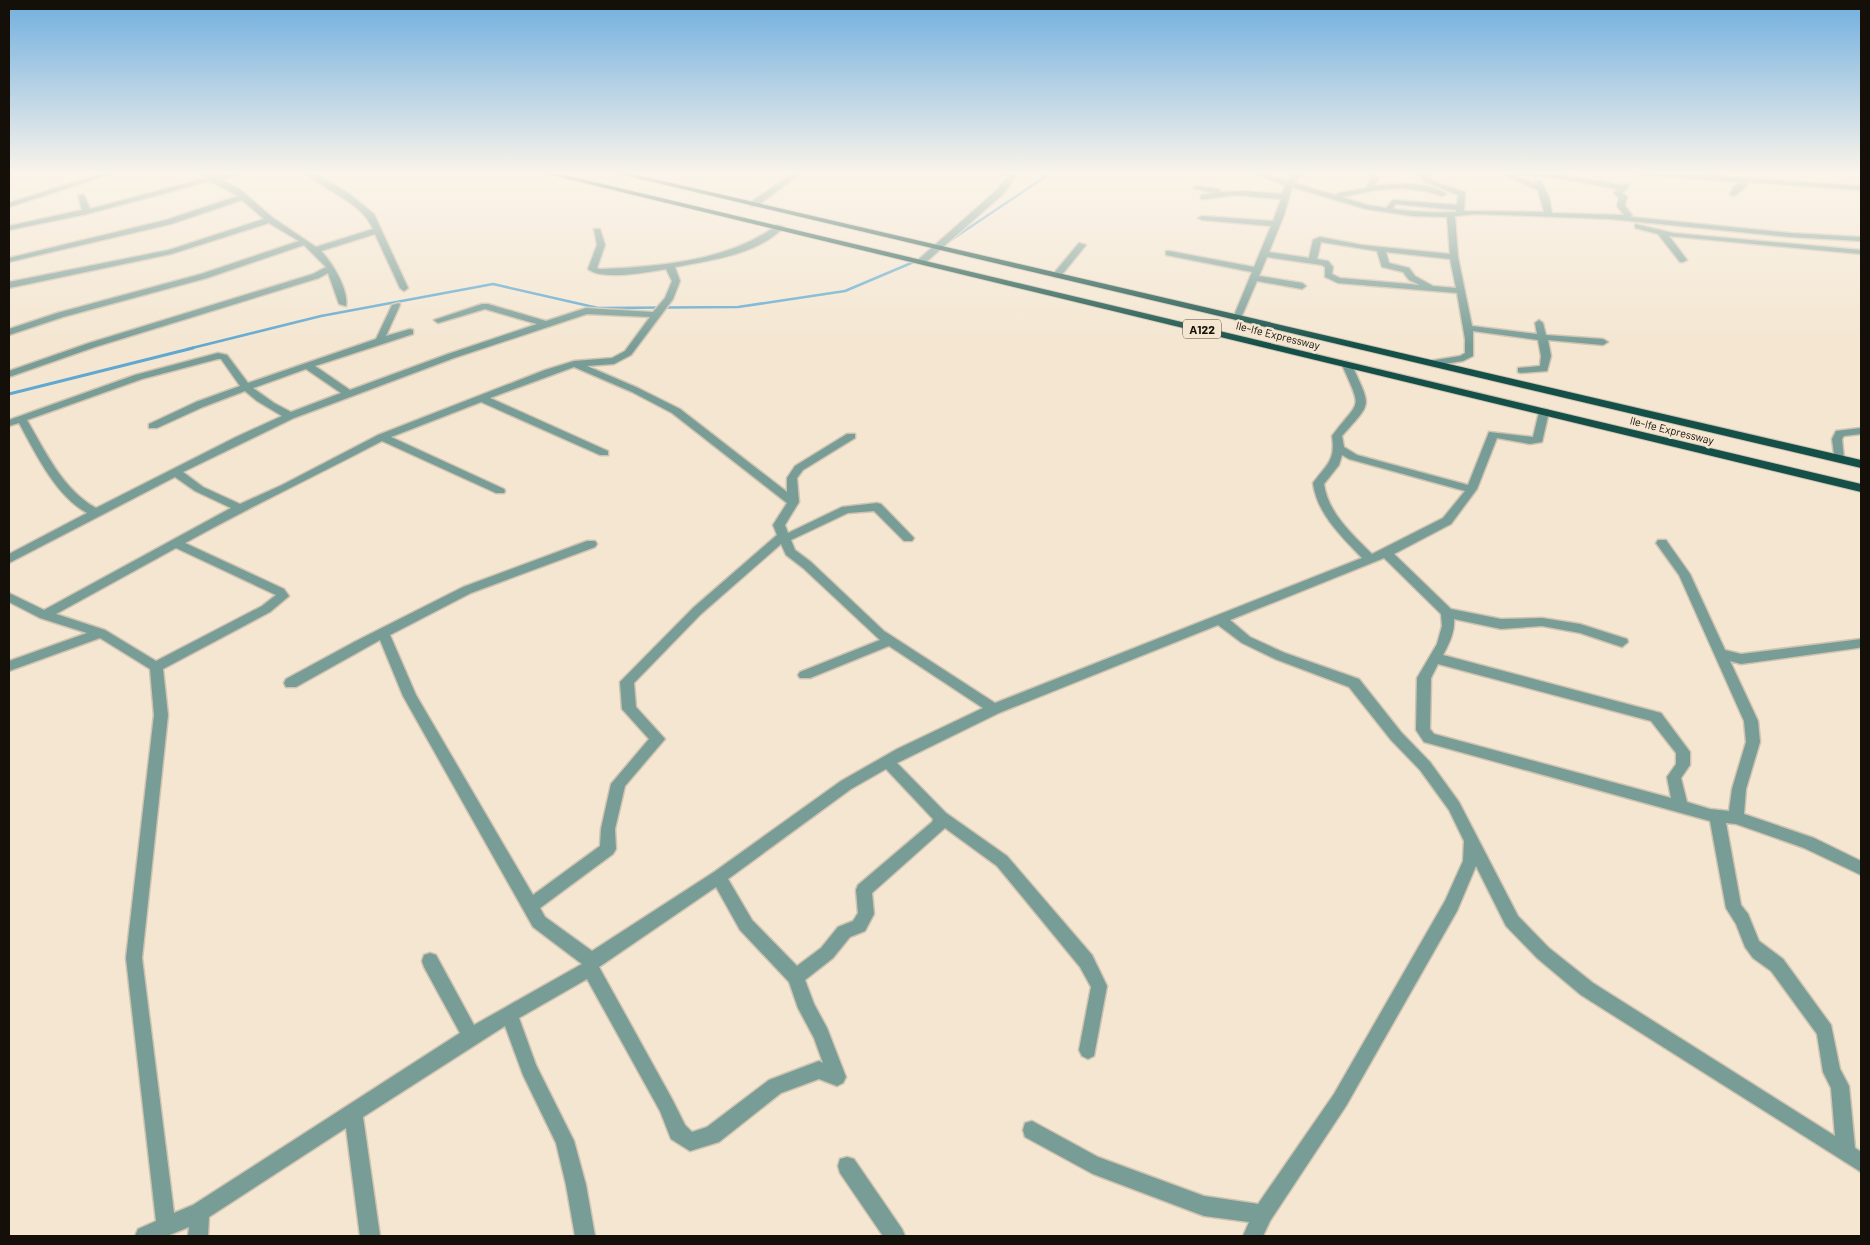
<svg xmlns="http://www.w3.org/2000/svg" width="1870" height="1245" font-family="Barlow,sans-serif">
  <rect width="100%" height="100%" fill="#f4e6d1"/>
  <g fill="none" stroke-linecap="round" stroke-linejoin="round">
    <!-- stream-far1 -->
    <g stroke="#5ea8d1" stroke-width="2.5">
      <path d="M 948,242 L 1052,172"/>
      <path d="M 188,349 L 321,316 L 493,284 L 598,308 L 738,307 L 845,291 L 916,261"/>
    </g>
    <!-- stream -->
    <path stroke="#5ea8d1" stroke-width="3" d="M 9,394 L 193,348"/>
    <defs>
      <g id="minor">
        <path d="M 9,172 L 16,172 L 9,175 Z"/>
        <path d="M 106,172 L 117,172 L 9,207 L 9,203 Z"/>
        <path d="M 196,172 L 204,172 L 215,177 L 234,172 L 244,172 L 221,180 L 238,188 L 273,218 L 316,247 L 373,229 C 360,200 326,192 304,172 L 313,172 L 348,193 L 374,214 L 408,288 L 404,291 L 400,288 L 375,234 L 321,251 C 332,262 349,290 346,306 L 339,304 L 328,273 L 319,278 L 95,347 L 9,377 L 9,371 L 89,343 L 313,274 L 326,267 L 304,245 L 207,278 L 63,317 L 9,335 L 9,329 L 57,313 L 201,274 L 299,241 L 269,223 L 171,254 L 9,288 L 9,282 L 169,250 L 264,219 L 242,200 L 171,224 L 9,262 L 9,258 L 166,220 L 238,196 L 210,181 L 87,214 L 9,230 L 9,226 L 82,210 L 78,195 L 84,195 L 90,209 L 206,178 Z"/>
        <path d="M 795,172 L 803,172 L 757,206 L 751,206 L 751,202 Z"/>
        <path d="M 846,172 L 863,172 L 859,174 Z"/>
        <path d="M 998,172 L 1009,172 L 1017,175 L 1003,194 L 925,263 L 919,263 L 919,259 L 997,190 L 1008,176 Z"/>
        <path d="M 1248,172 L 1258,172 L 1288,181 L 1295,172 L 1302,172 L 1294,183 L 1335,195 L 1339,193 L 1366,188 L 1371,179 L 1368,172 L 1375,172 L 1379,179 L 1374,186 C 1396,183 1428,181 1446,194 L 1442,196 L 1425,191 L 1401,188 L 1376,190 L 1342,197 L 1367,205 L 1386,208 L 1393,200 L 1457,205 L 1458,195 L 1425,182 L 1416,172 L 1423,172 L 1435,182 L 1465,192 L 1464,211 L 1544,212 L 1538,190 L 1496,172 L 1506,172 L 1535,184 L 1535,181 L 1541,181 L 1549,197 L 1552,213 L 1624,215 L 1617,206 L 1619,198 L 1614,193 L 1618,189 L 1557,178 L 1514,174 L 1510,172 L 1557,174 L 1621,185 L 1628,184 L 1628,188 L 1622,193 L 1627,197 L 1625,206 L 1632,215 L 1631,217 L 1790,233 L 1861,237 L 1861,241 L 1790,237 L 1610,219 L 1476,214 L 1455,216 L 1458,257 L 1472,326 L 1537,334 L 1535,323 L 1539,320 L 1543,323 L 1546,335 L 1603,339 L 1608,342 L 1603,345 L 1548,340 L 1551,356 L 1547,371 L 1521,373 L 1518,372 L 1518,368 L 1540,366 L 1541,356 L 1538,340 L 1473,331 L 1473,356 L 1463,361 L 1432,366 L 1427,363 L 1429,361 L 1460,356 L 1465,353 L 1465,339 L 1457,293 L 1338,283 L 1325,277 L 1325,267 L 1322,265 L 1267,257 L 1259,276 L 1302,283 L 1306,286 L 1302,289 L 1257,281 L 1241,318 L 1237,321 L 1233,318 L 1252,272 L 1166,255 L 1166,251 L 1169,251 L 1254,267 L 1271,226 L 1202,220 L 1198,218 L 1202,216 L 1273,221 L 1281,199 L 1235,195 L 1204,199 L 1201,199 L 1201,195 L 1214,193 L 1192,188 L 1196,186 L 1220,189 L 1220,192 L 1244,191 L 1282,194 L 1285,185 ZM 1292,187 L 1366,209 L 1413,216 L 1447,217 L 1450,254 L 1362,245 L 1320,237 L 1313,240 L 1309,258 L 1269,252 L 1284,215 ZM 1395,204 L 1456,210 L 1456,212 C 1435,213 1414,212 1393,209 ZM 1321,242 L 1377,251 L 1382,267 L 1403,272 L 1409,280 L 1420,285 L 1340,278 L 1332,274 L 1333,267 L 1328,261 L 1317,259 ZM 1386,252 L 1450,259 L 1456,288 L 1433,286 L 1415,276 L 1409,268 L 1389,263 Z"/>
        <path d="M 1628,172 L 1660,172 L 1861,186 L 1861,190 L 1747,182 L 1747,186 L 1734,196 L 1730,194 L 1734,186 L 1740,183 L 1739,182 L 1632,174 Z"/>
        <path d="M 1635,224 L 1673,233 L 1861,250 L 1861,254 L 1669,236 L 1687,260 L 1683,262 L 1680,262 L 1658,234 L 1635,228 Z"/>
        <path d="M 777,225 L 784,227 C 757,255 711,260 675,267 L 680,281 L 673,299 L 631,355 L 614,364 L 587,366 L 638,388 L 680,409 L 787,492 L 787,478 L 795,466 L 847,434 L 855,434 L 855,438 L 803,470 L 797,478 L 799,502 L 785,525 L 788,533 L 842,507 L 877,503 L 881,504 L 914,538 L 912,541 L 904,541 L 874,511 L 848,513 L 791,540 L 795,550 L 811,562 L 884,631 L 995,703 L 1362,558 C 1342,537 1317,514 1313,483 C 1326,465 1336,461 1332,436 C 1360,398 1363,412 1342,365 L 1347,362 L 1352,365 C 1371,408 1373,401 1342,436 L 1344,447 L 1357,455 L 1468,485 L 1489,432 L 1533,437 L 1539,412 L 1544,409 L 1548,410 L 1549,412 L 1542,442 L 1530,444 L 1497,438 L 1477,489 L 1451,524 L 1394,554 L 1451,609 L 1501,619 L 1542,618 L 1580,624 L 1627,639 L 1628,642 L 1622,647 L 1580,633 L 1542,626 L 1501,629 L 1454,619 C 1455,632 1449,644 1443,655 L 1661,713 L 1690,752 L 1690,765 L 1681,778 L 1687,802 L 1710,809 L 1729,811 L 1732,789 L 1746,742 L 1744,721 L 1679,575 L 1656,543 L 1658,540 L 1666,540 L 1690,574 L 1725,650 L 1741,654 L 1861,639 L 1861,647 L 1858,648 L 1741,664 L 1730,661 L 1758,721 L 1760,742 L 1746,789 L 1744,814 L 1814,838 L 1861,861 L 1861,875 L 1804,848 L 1736,824 L 1726,823 L 1741,905 L 1748,914 L 1759,941 L 1783,959 L 1831,1025 L 1840,1069 L 1849,1086 L 1855,1148 L 1861,1152 L 1861,1172 L 1581,995 L 1537,958 L 1506,926 L 1476,866 L 1457,911 L 1346,1106 L 1270,1221 L 1263,1236 L 1243,1236 L 1249,1222 L 1204,1216 L 1093,1174 L 1025,1137 L 1023,1130 L 1025,1123 L 1032,1121 L 1098,1157 L 1204,1196 L 1258,1204 L 1334,1094 L 1445,901 L 1463,861 L 1464,841 L 1449,810 L 1420,770 L 1391,740 L 1349,687 L 1275,659 L 1242,643 L 1218,625 L 999,713 L 897,763 L 946,813 L 1007,856 L 1092,955 L 1107,986 L 1094,1056 L 1088,1059 L 1082,1056 L 1079,1050 L 1091,987 L 1080,967 L 997,866 L 945,828 L 872,893 L 874,914 L 865,931 L 850,937 L 833,958 L 805,980 L 814,1004 L 827,1028 L 846,1077 L 843,1083 L 837,1086 L 819,1079 L 781,1093 L 719,1142 L 690,1151 L 671,1139 L 660,1111 L 587,979 L 519,1018 L 536,1065 L 574,1141 L 586,1185 L 595,1236 L 575,1236 L 566,1185 L 556,1143 L 523,1075 L 505,1026 L 363,1117 L 380,1236 L 360,1236 L 346,1128 L 209,1217 L 208,1236 L 188,1236 L 189,1227 L 167,1236 L 135,1236 L 138,1229 L 156,1221 L 126,958 L 154,715 L 150,669 L 100,638 L 9,671 L 9,661 L 87,633 L 40,618 L 9,602 L 9,593 L 44,610 L 231,508 L 195,491 L 175,477 L 9,563 L 9,554 L 87,513 C 55,495 36,454 19,423 L 9,426 L 9,420 L 135,375 L 218,353 L 227,355 L 248,383 L 376,339 L 392,305 L 399,303 L 400,305 L 386,336 L 410,329 L 413,330 L 413,334 L 315,366 L 350,390 L 448,354 L 537,324 L 485,309 L 438,323 L 434,320 L 482,304 L 488,304 L 546,321 L 586,308 L 653,312 L 665,298 L 672,281 L 666,269 C 649,272 601,281 588,269 L 597,245 L 594,229 L 600,229 L 605,245 L 597,268 L 600,269 C 657,267 730,261 777,225 ZM 587,314 L 650,317 L 625,351 L 612,358 L 574,361 L 545,370 L 378,435 L 282,485 L 240,504 L 203,487 L 183,472 L 294,418 L 454,358 ZM 218,359 L 221,359 L 240,386 L 196,402 L 149,424 L 149,428 L 157,428 L 203,407 L 245,391 L 257,401 L 282,416 L 236,437 L 96,508 C 63,490 45,451 27,420 L 142,379 ZM 574,367 L 632,392 L 672,413 L 787,503 L 773,525 L 777,535 L 693,608 L 620,682 L 622,709 L 649,739 L 611,784 L 601,829 L 600,846 L 533,895 L 416,695 L 390,635 L 471,593 L 595,547 L 597,544 L 595,541 L 587,541 L 463,587 L 356,641 L 286,679 L 284,683 L 286,687 L 296,687 L 380,640 L 403,696 L 533,927 L 582,964 L 474,1025 L 436,955 L 430,953 L 424,955 L 422,961 L 424,967 L 460,1033 L 193,1205 L 174,1213 L 142,958 L 168,715 L 163,669 L 270,612 L 289,596 L 284,589 L 185,543 C 250,507 317,475 382,441 L 496,493 L 504,493 L 505,491 L 504,489 L 391,437 L 481,402 L 600,455 L 608,455 L 608,451 L 490,398 ZM 306,369 L 341,393 L 291,412 L 274,403 L 253,388 ZM 1342,455 L 1349,459 L 1465,491 L 1443,518 L 1372,554 C 1352,534 1328,513 1324,484 L 1339,465 ZM 781,544 L 786,555 L 803,568 L 880,640 L 800,672 L 798,675 L 800,678 L 810,678 L 889,646 L 983,708 L 897,749 L 841,781 L 714,872 L 592,951 L 545,917 L 540,908 L 613,854 L 616,849 L 615,829 L 625,786 L 665,739 L 636,707 L 634,683 L 701,614 ZM 176,548 L 276,595 L 262,606 L 156,661 L 105,630 L 56,614 ZM 1384,558 L 1441,614 L 1442,626 L 1437,644 L 1417,678 L 1416,730 L 1424,742 L 1710,821 L 1726,908 L 1736,924 L 1745,947 L 1753,958 L 1771,971 L 1817,1034 L 1823,1072 L 1831,1088 L 1835,1136 L 1593,983 L 1549,948 L 1518,916 L 1459,802 L 1430,762 L 1401,732 L 1359,679 L 1285,653 L 1250,637 L 1230,620 ZM 1438,664 L 1651,721 L 1676,753 L 1676,764 L 1667,777 L 1671,798 L 1434,734 L 1430,729 L 1431,678 ZM 886,769 L 933,819 L 932,822 L 858,885 L 856,890 L 858,913 L 853,921 L 838,927 L 821,948 L 797,966 L 752,920 L 728,879 L 851,789 ZM 716,887 L 740,930 L 789,982 L 798,1008 L 814,1038 L 823,1063 L 819,1061 L 769,1080 L 707,1127 L 692,1132 L 685,1125 L 672,1099 L 599,967 Z"/>
        <path d="M 1079,243 L 1086,245 L 1060,277 L 1054,277 L 1054,273 Z"/>
        <path d="M 1861,428 L 1861,434 L 1844,436 L 1842,439 L 1844,459 L 1843,461 L 1835,461 L 1832,439 L 1836,431 Z"/>
        <path d="M 847,1157 L 854,1159 L 902,1229 L 905,1236 L 883,1236 L 840,1173 L 838,1166 L 840,1159 Z"/>
      </g>
      <g id="trunk">
        <path d="M 539,172 L 552,172 L 1861,484 L 1861,492 Z"/>
        <path d="M 611,172 L 624,172 L 1861,460 L 1861,468 Z"/>
      </g>
    </defs>
    <!-- minor casing -->
    <use href="#minor" stroke="#d0c4b1" stroke-width="3"/>
    <!-- trunk casing -->
    <use href="#trunk" stroke="#d0c4b1" stroke-width="2"/>
    <!-- minor -->
    <use href="#minor" fill="#789d97" fill-rule="evenodd"/>
    <!-- trunk -->
    <use href="#trunk" fill="#145048" fill-rule="evenodd"/>
  </g>
  <!-- sky -->
  <linearGradient id="sky" x2="0" y2="1"><stop stop-color="#71afdf"/><stop offset="0.5" stop-color="#faf4ea"/><stop offset="1" stop-color="#faf4ea" stop-opacity="0"/></linearGradient>
  <rect width="1870" height="346" fill="url(#sky)"/>
  <g text-anchor="middle" dominant-baseline="central" stroke-width="5" stroke-linejoin="round" paint-order="stroke">
    <!-- far-street labels -->
    <g font-size="11" fill="#140f08" stroke="#f4e6d1">
      <text transform="translate(1278 335) rotate(14)">Ile-Ife Expressway</text>
      <text transform="translate(1672 430) rotate(14)">Ile-Ife Expressway</text>
    </g>
    <!-- shield labels -->
    <rect fill="#f4e6d1" stroke="#575044" stroke-width="1" x="1183" y="319.5" width="38" height="19" rx="4"/>
    <g font-size="12" font-weight="bold" fill="#140f08">
      <text x="1202" y="329">A122</text>
    </g>
  </g>
  <!-- border -->
  <rect width="1870" height="1245" fill="none" stroke="#140f08" stroke-width="20"/>
</svg>
